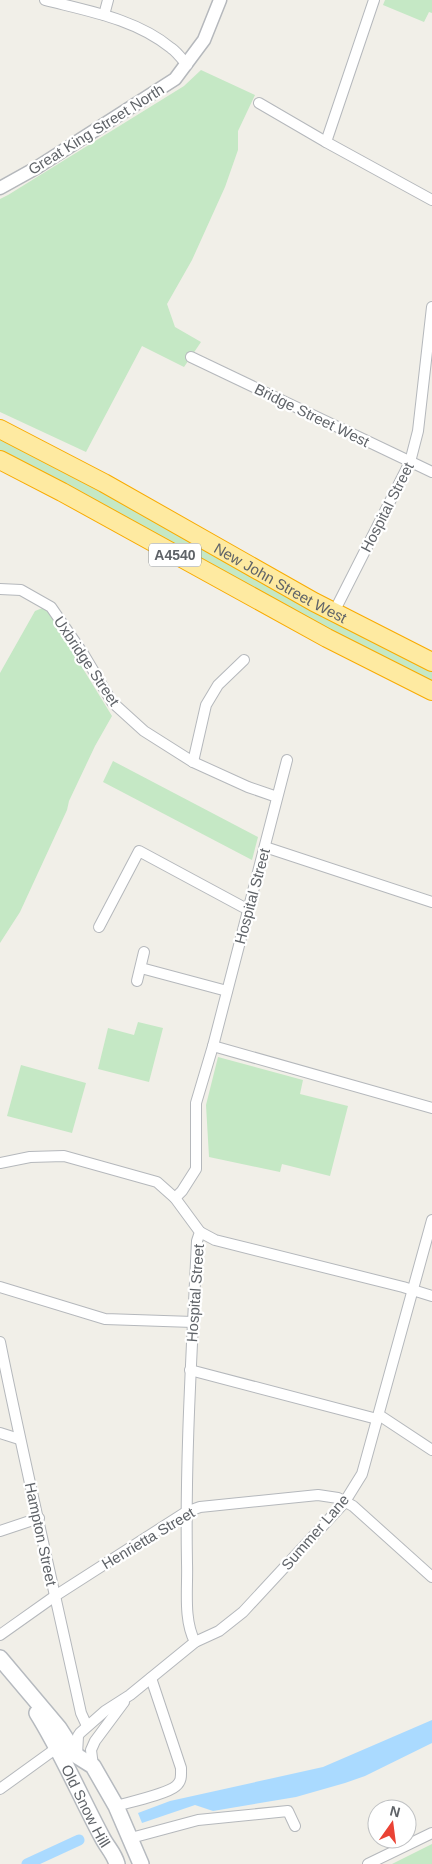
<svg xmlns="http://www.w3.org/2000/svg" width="432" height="1864" font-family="Helvetica,sans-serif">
  <rect width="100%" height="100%" fill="#f1efe8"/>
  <!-- green -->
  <g fill="#c5e8c5">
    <path d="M 385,0 L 432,0 L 432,13 L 429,12 L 424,22 L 383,5 Z"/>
    <path d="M 201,70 L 255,95 L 238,131 L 238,150 L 225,187 L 192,260 L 167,304 L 175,327 L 201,342 L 184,367 L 142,346 L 86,452 L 0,412 L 0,199 L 8,195 L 184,86 Z"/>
    <path d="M 0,436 L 432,669 L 432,682 L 336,635 L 0,452 Z"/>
    <path d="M 45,607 L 112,716 L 95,746 L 69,801 L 67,810 L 20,912 L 0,943 L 0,673 L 35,611 Z"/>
    <path d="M 113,761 L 258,837 L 252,860 L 103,782 Z"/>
    <path d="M 138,1022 L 163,1028 L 149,1082 L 98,1069 L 108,1028 L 134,1035 Z"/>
    <path d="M 218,1057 L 303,1080 L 300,1094 L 348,1106 L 330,1176 L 282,1164 L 280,1172 L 209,1157 L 206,1105 Z"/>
    <path d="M 21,1065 L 86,1083 L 72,1133 L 7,1116 Z"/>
    <path d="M 432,1844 L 432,1864 L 392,1864 Z"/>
  </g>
  <!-- water -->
  <path fill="#aadaff" d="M 432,1720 L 432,1743 L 365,1776 L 345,1783 L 296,1797 L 213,1811 L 195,1805 L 142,1823 L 138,1813 L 170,1801 L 323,1767 Z"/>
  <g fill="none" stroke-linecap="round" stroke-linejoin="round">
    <!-- canal -->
    <path stroke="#aadaff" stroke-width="11" d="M 27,1864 L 79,1840"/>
    <defs>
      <g id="minor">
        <path d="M 45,0 C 88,11 136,19 171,48 C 177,52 182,59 187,65"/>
        <path d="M 104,15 L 108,0"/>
        <path d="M 259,103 L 326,142 L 432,200"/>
        <path d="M 326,142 L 374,0"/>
        <path d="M 191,357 L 432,472"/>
        <path d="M 0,589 L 21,590 L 51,607 L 84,655 L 112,702 L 144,731 L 193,762 L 248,787 L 277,797"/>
        <path d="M 334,612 L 410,462 L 418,431 L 432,307"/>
        <path d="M 193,762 L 206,705 L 218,685 L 244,660"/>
        <path d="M 265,847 L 432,902"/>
        <path d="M 99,927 L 139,851 L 243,907 L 248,908"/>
        <path d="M 141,968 L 227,991"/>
        <path d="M 137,981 L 144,952"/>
        <path d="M 213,1046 L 432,1108"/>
        <path d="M 0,1163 L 30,1157 L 64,1156 L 157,1182 L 175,1198 L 200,1232 L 197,1241 C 192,1348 185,1456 187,1563 C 188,1588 183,1619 195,1642"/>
        <path d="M 175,1198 L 182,1191 L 196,1169 L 196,1103 L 213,1046 L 287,760"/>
        <path d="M 200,1232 L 215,1240 L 403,1287 L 432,1296"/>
        <path d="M 0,1287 L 105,1319 L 193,1322"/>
        <path d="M 0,1342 C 25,1466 54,1589 81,1713 L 87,1726"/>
        <path d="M 190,1370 L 377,1419"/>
        <path d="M 379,1415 L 432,1450"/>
        <path d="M 0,1433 L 19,1439"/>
        <path d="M 0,1531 L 39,1518"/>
        <path d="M 0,1635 L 55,1596 L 186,1512 L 200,1507 L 318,1495 L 338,1498 L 353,1506 L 432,1577"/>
        <path d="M 77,1755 L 78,1736 L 80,1733 L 105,1711 L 130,1695 L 195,1642 L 219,1631 L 243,1612 L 344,1503 L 362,1474 L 432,1220"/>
        <path d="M 93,1766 L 91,1750 L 95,1741 L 124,1702"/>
        <path d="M 0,1789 L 58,1747"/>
        <path d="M 116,1806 C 130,1802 167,1794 176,1786 C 182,1781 181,1775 181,1768 L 151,1678"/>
        <path d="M 131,1838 L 198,1820 L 288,1811 L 295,1826"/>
        <path d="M 368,1864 L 432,1833"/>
      </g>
      <path id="tertiary" d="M 0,188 L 36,168 L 175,79 L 204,40 L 220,0"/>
      <g id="secondary">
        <path d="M 0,1658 L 59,1728 L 77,1756 L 93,1766 L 116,1806 L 141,1864"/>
        <path id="s1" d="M 37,1713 C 62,1753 80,1796 102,1837 C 107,1847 114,1853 117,1864"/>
      </g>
      <g id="trunk">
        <path id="s2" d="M 0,429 L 104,483 L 314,602 L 432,662"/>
        <path d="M 0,460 L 62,492 L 327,638 L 432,691"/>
      </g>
    </defs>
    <!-- minor casing -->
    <use href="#minor" stroke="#b5b8bc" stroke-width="12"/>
    <!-- tertiary casing -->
    <use href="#tertiary" stroke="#b5b8bc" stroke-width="15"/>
    <!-- secondary casing -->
    <use href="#secondary" stroke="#b6babf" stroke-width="18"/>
    <!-- trunk casing -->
    <use href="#trunk" stroke="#f9ab00" stroke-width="20"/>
    <!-- minor -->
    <use href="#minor" stroke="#fff" stroke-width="10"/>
    <!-- tertiary -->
    <use href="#tertiary" stroke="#fff" stroke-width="12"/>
    <!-- secondary -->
    <use href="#secondary" stroke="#fff" stroke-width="15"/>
    <!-- trunk -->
    <use href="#trunk" stroke="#feeaa1" stroke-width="18"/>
  </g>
  <g text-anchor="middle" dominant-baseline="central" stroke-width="4.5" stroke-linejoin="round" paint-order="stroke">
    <!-- shield labels -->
    <rect fill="#fff" stroke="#8f9295" stroke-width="1" x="149" y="543.5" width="52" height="23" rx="4"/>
    <g font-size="14" font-weight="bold" fill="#5f6368">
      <text x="175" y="555">A4540</text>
    </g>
    <!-- street labels -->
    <g font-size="15" fill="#5f6368" stroke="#fff">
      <text transform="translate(96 129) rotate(-32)">Great King Street North</text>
      <text transform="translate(312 415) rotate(26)">Bridge Street West</text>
      <text transform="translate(387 507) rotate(-63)">Hospital Street</text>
      <text stroke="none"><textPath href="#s2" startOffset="320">New John Street West</textPath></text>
      <text transform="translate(87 661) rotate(56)">Uxbridge Street</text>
      <text transform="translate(252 896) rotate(-75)">Hospital Street</text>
      <text transform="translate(195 1293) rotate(-86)">Hospital Street</text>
      <text transform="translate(315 1532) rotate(-49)">Summer Lane</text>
      <text transform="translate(41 1534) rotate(78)">Hampton Street</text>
      <text transform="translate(148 1538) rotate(-31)">Henrietta Street</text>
      <text stroke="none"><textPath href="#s1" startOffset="105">Old Snow Hill</textPath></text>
    </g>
  </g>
  <!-- north arrow -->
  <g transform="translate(392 1824) rotate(14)"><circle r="24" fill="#ffffff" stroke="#bfc1c3"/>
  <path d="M0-4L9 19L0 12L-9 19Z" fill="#ea4335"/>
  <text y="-8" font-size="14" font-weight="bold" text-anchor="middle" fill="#5f6368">N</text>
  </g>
</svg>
